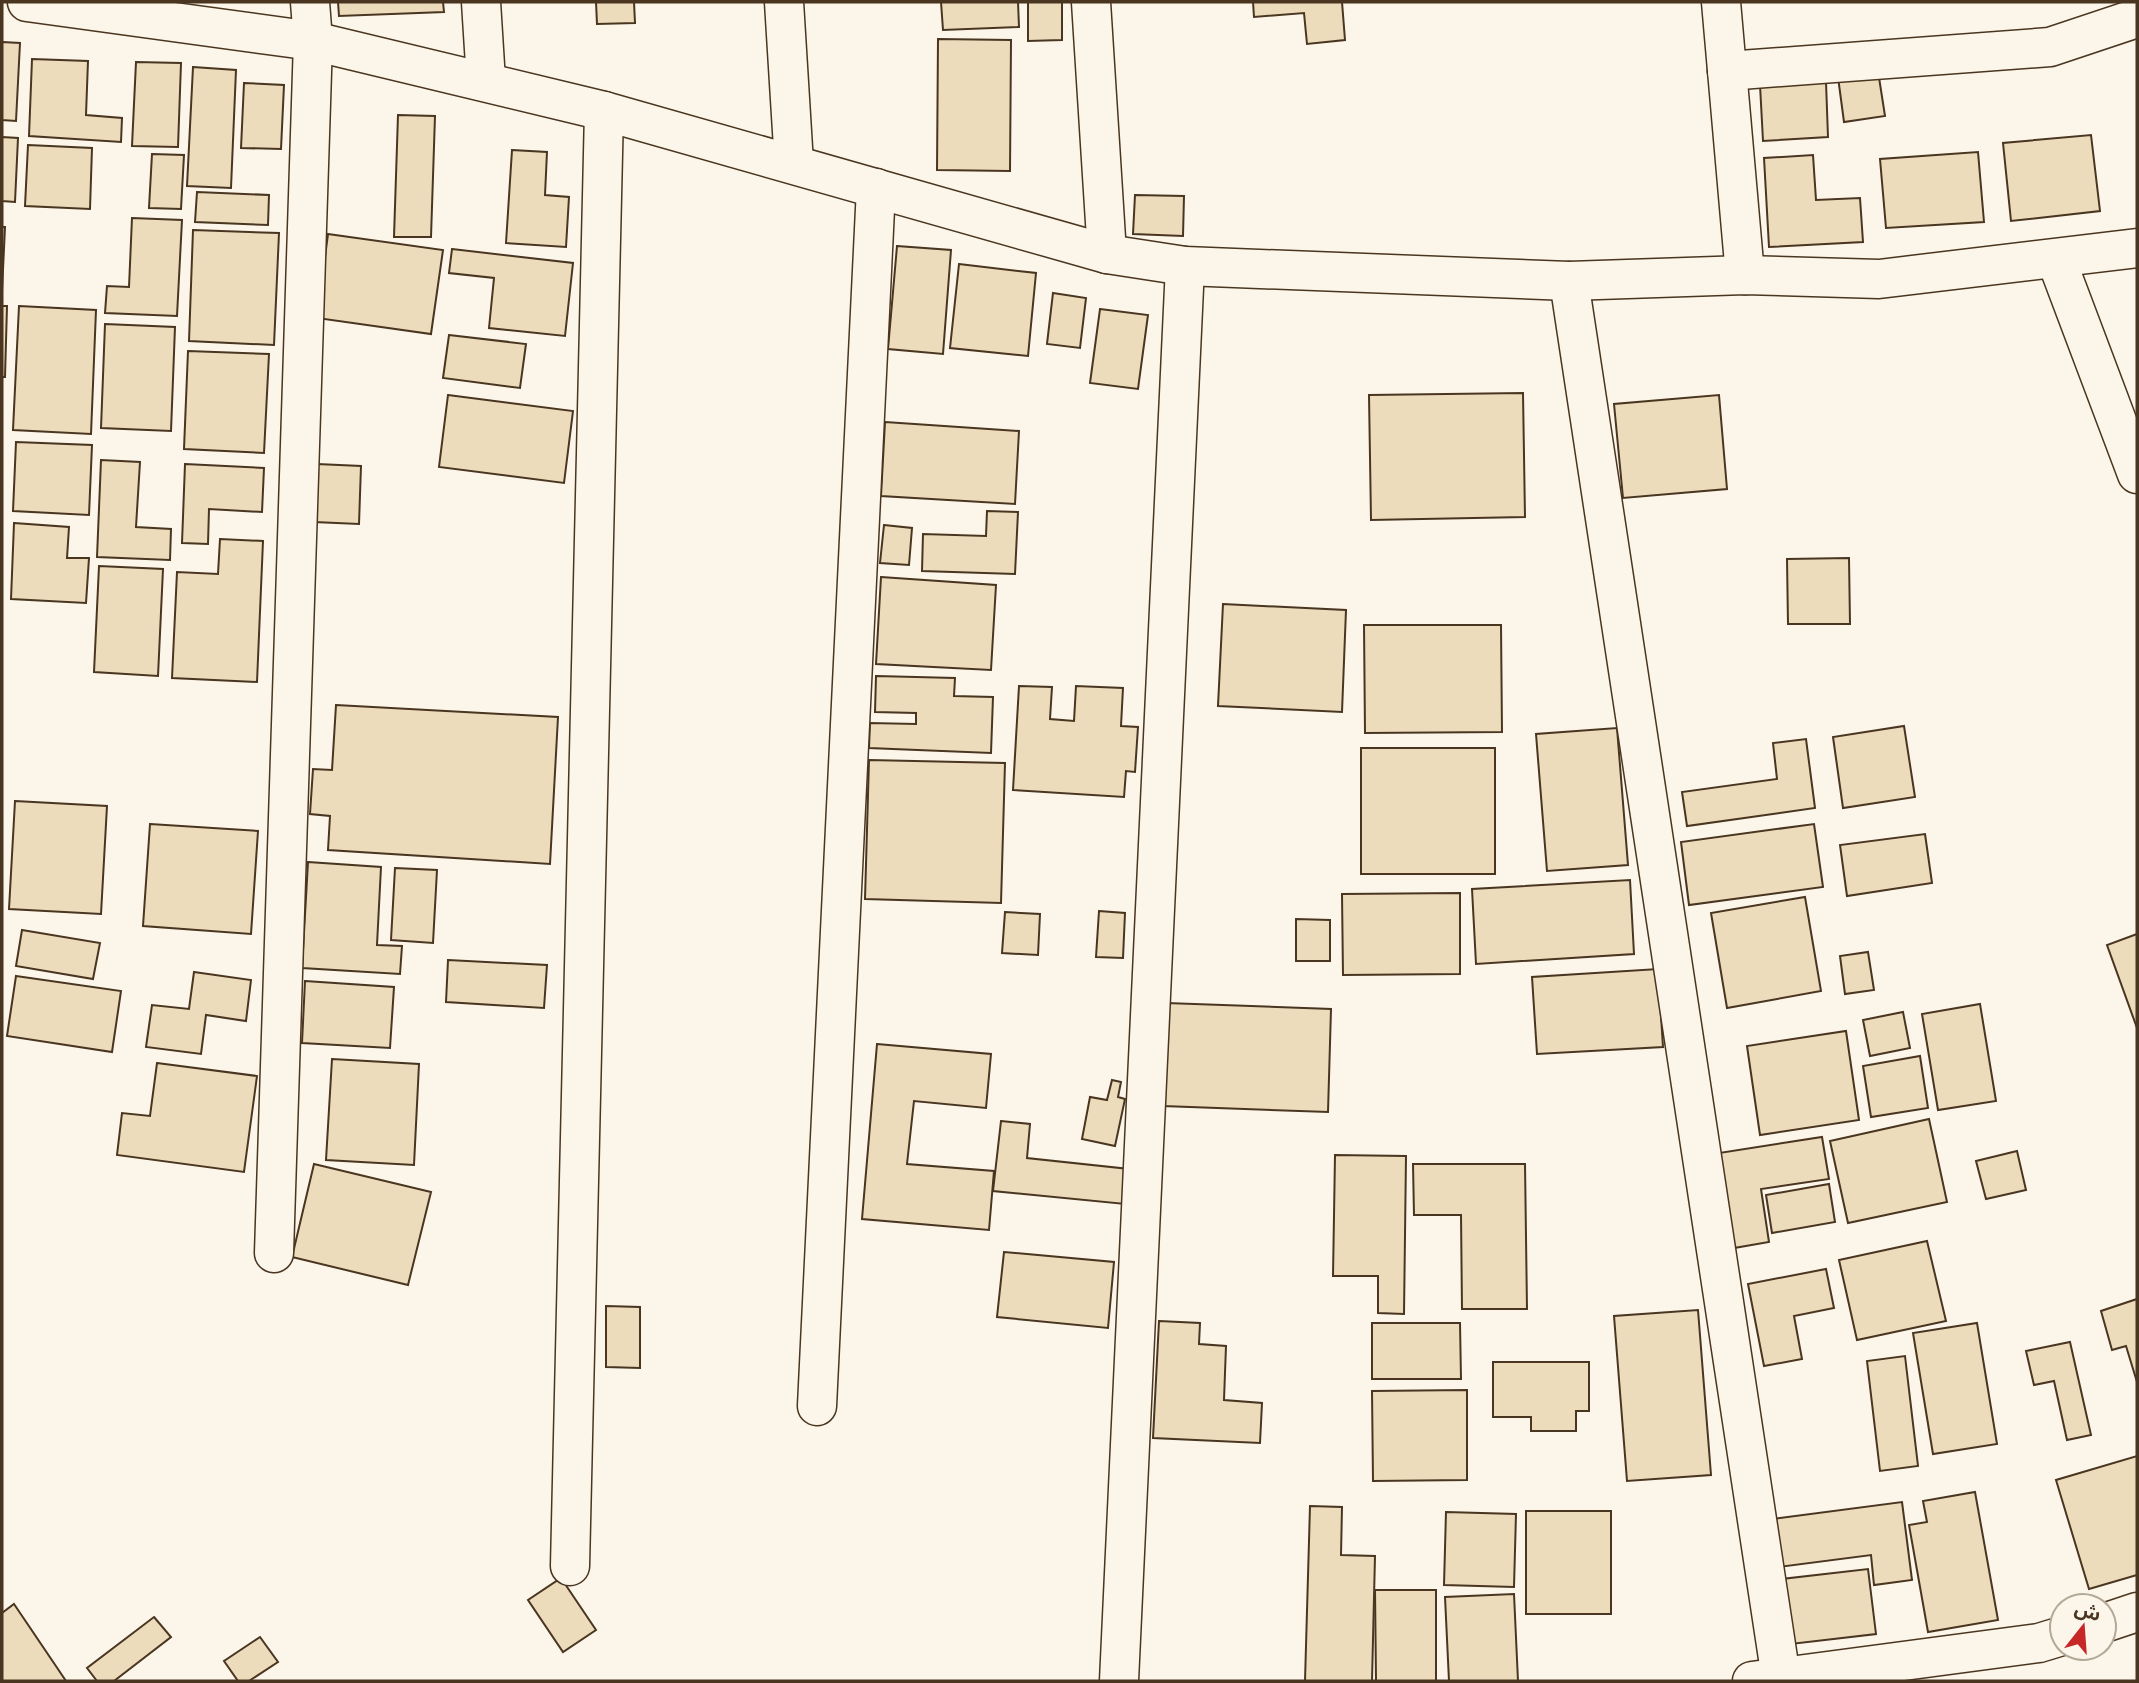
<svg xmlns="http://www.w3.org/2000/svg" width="2139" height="1683" font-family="'Titillium Web','Noto Sans Arabic',sans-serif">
  <rect width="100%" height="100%" fill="#fbf6e9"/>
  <!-- building -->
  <g fill="#ecdcbc" stroke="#4a3520" stroke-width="2">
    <path d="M 338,2 L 443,2 L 444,12 L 339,16 Z"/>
    <path d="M 596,2 L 634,2 L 635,23 L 597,24 Z"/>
    <path d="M 941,2 L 1018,2 L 1019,27 L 943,30 Z"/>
    <path d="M 1028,2 L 1062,2 L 1062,40 L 1028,41 Z"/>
    <path d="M 1253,2 L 1342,2 L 1345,40 L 1307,44 L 1304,13 L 1254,17 Z"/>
    <path d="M 938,39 L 1011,40 L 1010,171 L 937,170 Z"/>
    <path d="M 2,42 L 20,43 L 16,121 L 2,120 Z"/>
    <path d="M 32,59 L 88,61 L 86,115 L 122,118 L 121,142 L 29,136 Z"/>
    <path d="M 136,62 L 181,63 L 178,147 L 132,146 Z"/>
    <path d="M 193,67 L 236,70 L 231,188 L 187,186 Z"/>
    <path d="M 1878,71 L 1885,116 L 1844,122 L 1838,77 Z"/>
    <path d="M 1826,82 L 1828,137 L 1763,141 L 1760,85 Z"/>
    <path d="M 244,83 L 284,85 L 281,149 L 241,148 Z"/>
    <path d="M 398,115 L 435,116 L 431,237 L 394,237 Z"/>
    <path d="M 2091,135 L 2100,211 L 2011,221 L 2003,143 Z"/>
    <path d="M 2,137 L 18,138 L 15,202 L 2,201 Z"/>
    <path d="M 28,145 L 92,148 L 90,209 L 25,206 Z"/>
    <path d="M 512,150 L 547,152 L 545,195 L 569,197 L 566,247 L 506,243 Z"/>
    <path d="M 1978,152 L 1984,222 L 1886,228 L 1880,159 Z"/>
    <path d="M 152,154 L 184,155 L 181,209 L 149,208 Z"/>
    <path d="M 1813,155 L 1816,200 L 1860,198 L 1863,242 L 1769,247 L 1764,158 Z"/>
    <path d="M 197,192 L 269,195 L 268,225 L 195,222 Z"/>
    <path d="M 1135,195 L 1184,196 L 1183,236 L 1133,234 Z"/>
    <path d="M 132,218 L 182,220 L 177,316 L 105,313 L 107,286 L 129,287 Z"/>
    <path d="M 2,227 L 5,227 L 2,291 Z"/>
    <path d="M 193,230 L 279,233 L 274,345 L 189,341 Z"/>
    <path d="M 328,234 L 443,250 L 431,334 L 317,318 Z"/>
    <path d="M 897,246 L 951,250 L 943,354 L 888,349 Z"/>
    <path d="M 452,249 L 573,263 L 565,336 L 489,328 L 494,278 L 449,273 Z"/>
    <path d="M 959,264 L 1036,273 L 1028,356 L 950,348 Z"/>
    <path d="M 1053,293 L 1086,298 L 1080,348 L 1047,344 Z"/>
    <path d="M 2,306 L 7,306 L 5,377 L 2,377 Z"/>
    <path d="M 19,306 L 96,310 L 91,434 L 13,430 Z"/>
    <path d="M 1100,309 L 1148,315 L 1138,389 L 1090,383 Z"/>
    <path d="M 105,324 L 175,327 L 171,431 L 101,428 Z"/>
    <path d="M 449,335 L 526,344 L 520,388 L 443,378 Z"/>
    <path d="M 188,351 L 269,354 L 264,453 L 184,449 Z"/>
    <path d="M 1523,393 L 1525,517 L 1371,520 L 1369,395 Z"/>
    <path d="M 448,395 L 573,411 L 564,483 L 439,467 Z"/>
    <path d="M 1719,395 L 1727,489 L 1623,498 L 1614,404 Z"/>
    <path d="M 885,422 L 1019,431 L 1015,504 L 881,496 Z"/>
    <path d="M 16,442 L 92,445 L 89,515 L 13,511 Z"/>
    <path d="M 101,460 L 140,462 L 136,527 L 171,529 L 170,560 L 97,557 Z"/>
    <path d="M 185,464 L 264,468 L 262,512 L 209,509 L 208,544 L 182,543 Z"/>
    <path d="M 317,464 L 361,466 L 359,524 L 314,522 Z"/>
    <path d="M 987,511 L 1018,512 L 1015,574 L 922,571 L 923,534 L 986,536 Z"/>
    <path d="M 14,523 L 69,527 L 67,558 L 89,558 L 86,603 L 11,599 Z"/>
    <path d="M 884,525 L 912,528 L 909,565 L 880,563 Z"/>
    <path d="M 220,539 L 263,541 L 257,682 L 172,678 L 177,572 L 218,574 Z"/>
    <path d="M 1849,558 L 1850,624 L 1788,624 L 1787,559 Z"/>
    <path d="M 99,566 L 163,569 L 158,676 L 94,672 Z"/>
    <path d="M 881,577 L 996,585 L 991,670 L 876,664 Z"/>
    <path d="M 1223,604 L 1346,610 L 1342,712 L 1218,706 Z"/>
    <path d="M 1364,625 L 1501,625 L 1502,732 L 1365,733 Z"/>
    <path d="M 876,676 L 955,678 L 954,696 L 993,697 L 991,753 L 869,748 L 870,723 L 916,724 L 916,713 L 875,712 Z"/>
    <path d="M 1019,686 L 1052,687 L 1050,719 L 1074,721 L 1076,686 L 1123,688 L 1121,726 L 1138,727 L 1135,772 L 1126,771 L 1124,797 L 1013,790 Z"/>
    <path d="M 336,705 L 558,717 L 550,864 L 328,850 L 330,816 L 310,814 L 313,769 L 332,770 Z"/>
    <path d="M 1904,726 L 1915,797 L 1843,808 L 1833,737 Z"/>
    <path d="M 1617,728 L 1628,865 L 1547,871 L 1536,734 Z"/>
    <path d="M 1806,739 L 1815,808 L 1687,826 L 1682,792 L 1777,779 L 1773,743 Z"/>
    <rect x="1361" y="748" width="134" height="126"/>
    <path d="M 869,760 L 1005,763 L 1001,903 L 865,899 Z"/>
    <path d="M 15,801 L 107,806 L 101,914 L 9,909 Z"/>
    <path d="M 150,824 L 258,831 L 251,934 L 143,926 Z"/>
    <path d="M 1814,824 L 1823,887 L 1689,905 L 1681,842 Z"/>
    <path d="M 1925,834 L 1932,883 L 1847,896 L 1840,845 Z"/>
    <path d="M 308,862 L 381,867 L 377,945 L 402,946 L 400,974 L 302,968 Z"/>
    <path d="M 395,868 L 437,870 L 433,943 L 391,940 Z"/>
    <path d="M 1630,880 L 1634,954 L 1476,964 L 1472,889 Z"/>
    <path d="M 1460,893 L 1460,974 L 1343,975 L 1342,894 Z"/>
    <path d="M 1805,897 L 1821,991 L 1727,1008 L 1711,913 Z"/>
    <path d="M 1099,911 L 1125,913 L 1123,958 L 1096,957 Z"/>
    <path d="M 1005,912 L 1040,914 L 1038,955 L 1002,953 Z"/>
    <path d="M 1296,919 L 1330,920 L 1330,961 L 1296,961 Z"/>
    <path d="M 22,930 L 100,943 L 93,979 L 16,966 Z"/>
    <path d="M 2137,934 L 2137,1028 L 2107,945 Z"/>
    <path d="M 1868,952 L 1874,990 L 1845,994 L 1840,956 Z"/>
    <path d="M 448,960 L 547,965 L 544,1008 L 446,1002 Z"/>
    <path d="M 1658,969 L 1663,1047 L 1537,1054 L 1532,977 Z"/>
    <path d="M 194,972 L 251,980 L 246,1021 L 206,1015 L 201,1054 L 146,1047 L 152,1005 L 189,1009 Z"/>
    <path d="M 16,976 L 121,991 L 112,1052 L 7,1036 Z"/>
    <path d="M 305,981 L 394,987 L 390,1048 L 302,1043 Z"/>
    <path d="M 1166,1003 L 1331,1009 L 1328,1112 L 1163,1106 Z"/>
    <path d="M 1980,1004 L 1996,1101 L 1938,1110 L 1922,1014 Z"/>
    <path d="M 1903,1012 L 1910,1048 L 1870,1056 L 1863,1020 Z"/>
    <path d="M 1846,1031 L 1859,1120 L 1760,1135 L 1747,1046 Z"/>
    <path d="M 877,1044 L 991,1054 L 986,1108 L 914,1101 L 907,1164 L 994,1171 L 989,1230 L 862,1219 Z"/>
    <path d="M 1920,1056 L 1928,1108 L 1871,1117 L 1863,1066 Z"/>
    <path d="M 332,1059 L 419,1064 L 414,1165 L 326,1160 Z"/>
    <path d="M 157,1063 L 257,1076 L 244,1172 L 117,1155 L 122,1113 L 150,1116 Z"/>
    <path d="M 1112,1080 L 1121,1082 L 1118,1097 L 1125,1099 L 1115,1146 L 1082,1139 L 1090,1097 L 1107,1100 Z"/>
    <path d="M 1929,1119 L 1947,1202 L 1848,1223 L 1830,1141 Z"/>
    <path d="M 1001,1121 L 1030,1124 L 1027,1158 L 1129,1169 L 1125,1204 L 993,1191 Z"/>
    <path d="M 1822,1137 L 1829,1179 L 1761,1189 L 1769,1242 L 1734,1248 L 1719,1153 Z"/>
    <path d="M 2017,1151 L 2026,1190 L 1986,1199 L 1976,1161 Z"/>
    <path d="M 1335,1155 L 1406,1156 L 1404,1314 L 1378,1313 L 1378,1276 L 1333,1276 Z"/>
    <path d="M 314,1164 L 431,1192 L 408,1285 L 292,1257 Z"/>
    <path d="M 1413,1164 L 1525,1164 L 1527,1309 L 1462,1309 L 1461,1215 L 1414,1215 Z"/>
    <path d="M 1829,1184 L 1835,1222 L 1772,1233 L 1766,1195 Z"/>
    <path d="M 1927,1241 L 1946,1321 L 1857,1340 L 1839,1260 Z"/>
    <path d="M 1004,1252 L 1114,1262 L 1108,1328 L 997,1317 Z"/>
    <path d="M 1826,1269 L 1834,1308 L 1794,1316 L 1802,1359 L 1764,1366 L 1748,1284 Z"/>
    <path d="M 2137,1299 L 2137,1382 L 2126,1346 L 2112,1350 L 2101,1311 Z"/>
    <path d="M 606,1306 L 640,1307 L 640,1368 L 606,1367 Z"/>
    <path d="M 1698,1310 L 1711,1475 L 1627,1481 L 1614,1316 Z"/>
    <path d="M 1159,1321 L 1200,1323 L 1199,1344 L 1226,1346 L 1224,1400 L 1262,1403 L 1260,1443 L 1153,1438 Z"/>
    <path d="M 1372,1323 L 1460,1323 L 1461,1379 L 1372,1379 Z"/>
    <path d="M 1977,1323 L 1997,1444 L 1933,1454 L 1913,1333 Z"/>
    <path d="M 2070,1342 L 2091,1435 L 2067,1440 L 2054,1381 L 2034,1385 L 2026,1351 Z"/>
    <path d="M 1905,1356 L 1918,1466 L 1880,1471 L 1867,1361 Z"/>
    <path d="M 1493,1362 L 1589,1362 L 1589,1411 L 1576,1411 L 1576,1431 L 1531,1431 L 1531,1417 L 1493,1417 Z"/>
    <path d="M 1467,1390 L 1467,1480 L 1373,1481 L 1372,1391 Z"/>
    <path d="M 2137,1456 L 2137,1575 L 2089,1589 L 2056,1480 Z"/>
    <path d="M 1975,1492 L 1998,1620 L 1928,1632 L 1909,1525 L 1927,1522 L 1923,1501 Z"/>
    <path d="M 1902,1502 L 1912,1580 L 1874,1585 L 1871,1555 L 1779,1567 L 1773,1519 Z"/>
    <path d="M 1310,1506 L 1342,1507 L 1341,1555 L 1375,1556 L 1372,1681 L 1305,1681 Z"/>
    <rect x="1526" y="1511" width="85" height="103"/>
    <path d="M 1446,1512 L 1516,1514 L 1514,1587 L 1444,1585 Z"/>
    <path d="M 1868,1569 L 1876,1634 L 1791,1644 L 1782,1579 Z"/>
    <path d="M 561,1578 L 596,1630 L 563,1652 L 528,1600 Z"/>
    <path d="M 1375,1590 L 1436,1590 L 1436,1681 L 1376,1681 Z"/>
    <path d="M 1514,1594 L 1518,1681 L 1449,1681 L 1445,1597 Z"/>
    <path d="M 14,1604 L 66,1681 L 2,1681 L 2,1613 Z"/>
    <path d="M 154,1617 L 171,1637 L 114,1681 L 97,1681 L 87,1668 Z"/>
    <path d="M 260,1637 L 278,1662 L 249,1681 L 238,1681 L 224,1661 Z"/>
  </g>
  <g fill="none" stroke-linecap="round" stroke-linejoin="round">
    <defs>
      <g id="street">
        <path d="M 27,2 L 313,41 L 604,111 L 1107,254 L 1185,266 L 1569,281 L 1745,275 L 1879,279 L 2137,248"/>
        <path d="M 481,2 L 486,81"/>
        <path d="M 784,2 L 794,164"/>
        <path d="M 1091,2 L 1107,254"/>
        <path d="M 1721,2 L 1745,275"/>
        <path d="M 1727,71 L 2050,47 L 2137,18"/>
        <path d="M 2056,259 L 2137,474"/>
        <path d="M 1569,281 L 1781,1678"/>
        <path d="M 274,1253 L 313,41 L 310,2"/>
        <path d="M 817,1406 L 876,188"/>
        <path d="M 570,1566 L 604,111"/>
        <path d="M 2104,1623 L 2137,1612"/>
        <path d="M 1119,1681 L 1185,266"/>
        <path d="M 1752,1681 L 2039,1643 L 2062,1636"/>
      </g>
    </defs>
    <!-- street casing -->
    <use href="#street" stroke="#4a3520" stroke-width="41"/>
    <!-- street -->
    <use href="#street" stroke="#fbf6e9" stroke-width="38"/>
  </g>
  <!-- border -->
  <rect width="2139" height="1683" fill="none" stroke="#4a3520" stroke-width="7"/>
  <!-- north arrow -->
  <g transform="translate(2083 1627) rotate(17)"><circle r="33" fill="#fbf6e9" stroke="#b4a999" stroke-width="2"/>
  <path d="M0-5L12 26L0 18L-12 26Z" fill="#c62828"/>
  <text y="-10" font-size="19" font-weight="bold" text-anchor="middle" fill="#4a3520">ش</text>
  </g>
</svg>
